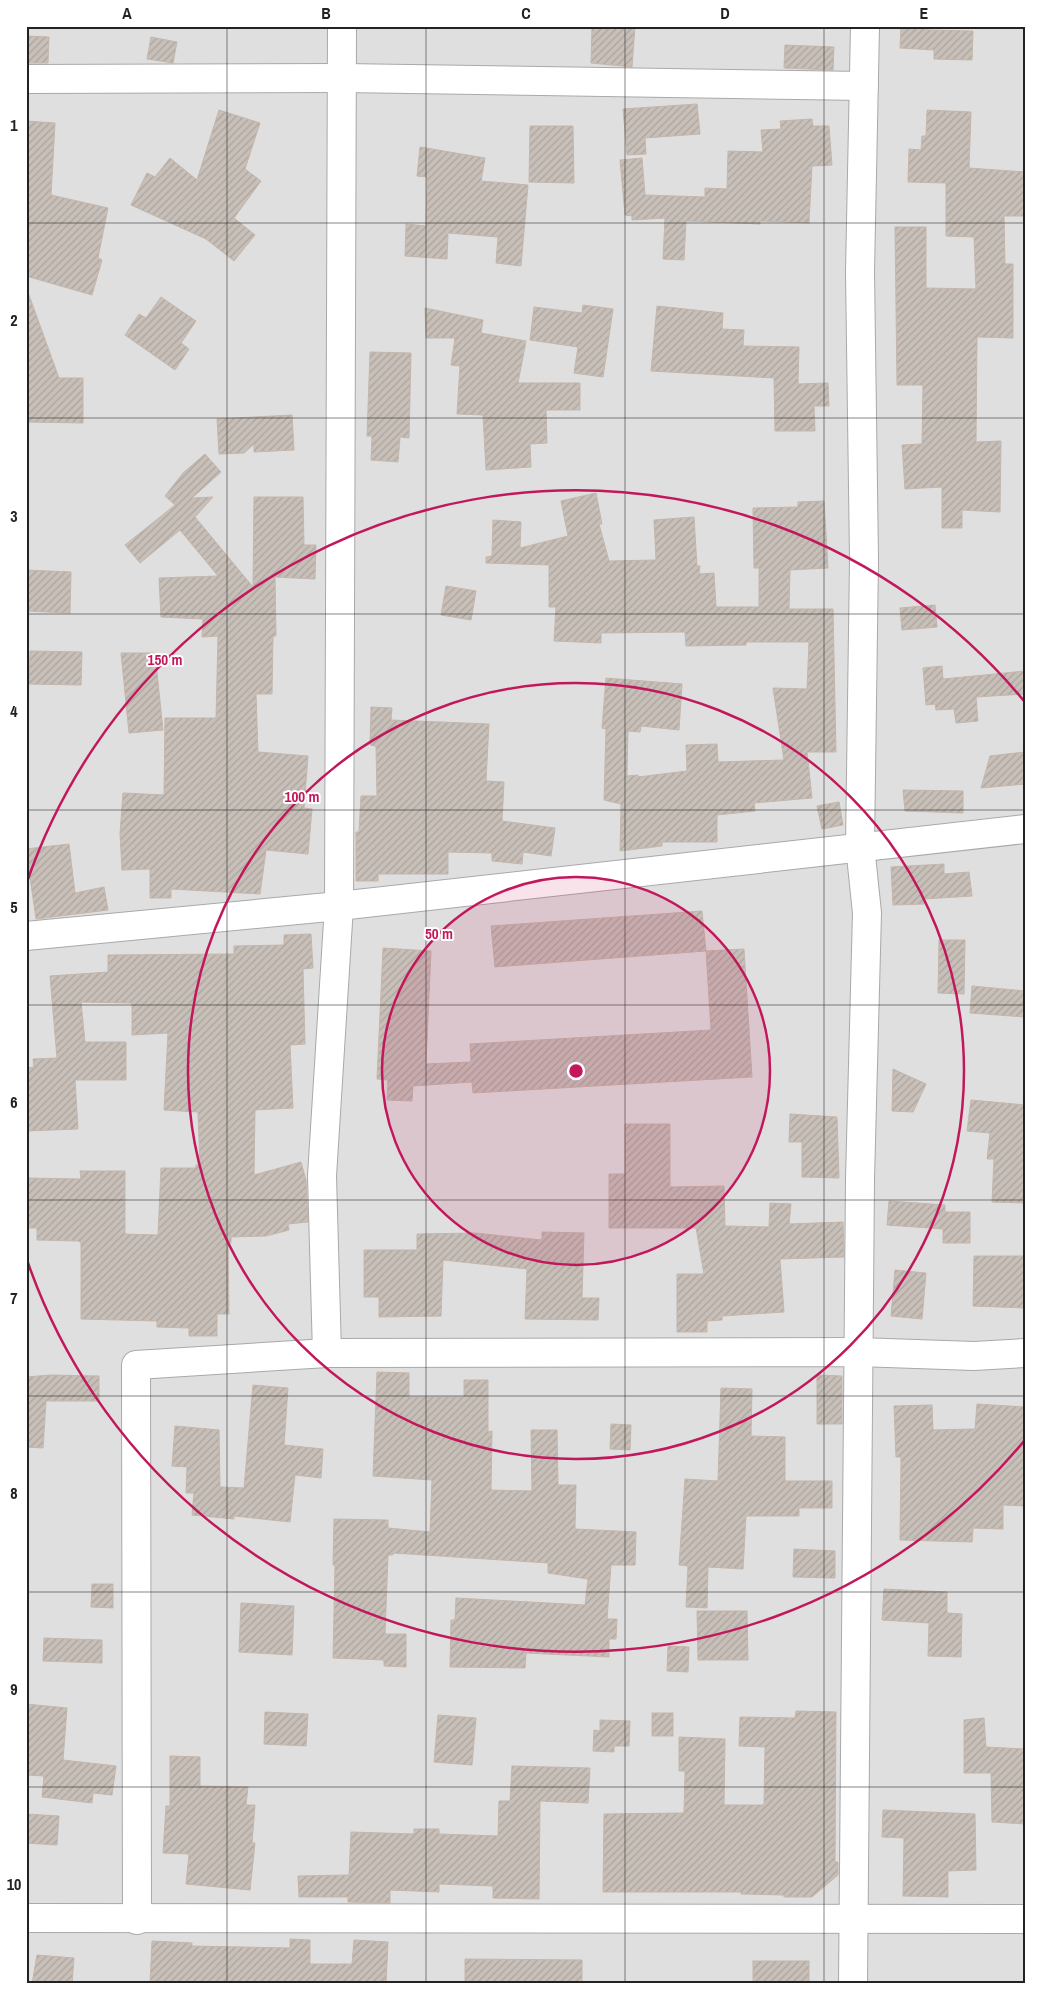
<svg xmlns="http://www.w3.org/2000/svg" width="1051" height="2010" font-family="'Archivo Narrow',sans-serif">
  <defs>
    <pattern id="building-hatch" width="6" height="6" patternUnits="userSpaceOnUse" patternTransform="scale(1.25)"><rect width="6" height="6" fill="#c7bfb8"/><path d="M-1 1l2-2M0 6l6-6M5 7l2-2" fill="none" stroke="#aba49e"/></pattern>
  </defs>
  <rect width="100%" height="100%" fill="#f2efe9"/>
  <!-- residential -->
  <rect fill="#e0dfdf" x="26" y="26" width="999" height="1958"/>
  <!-- building -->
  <g fill="url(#building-hatch)" stroke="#c4b6ab">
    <path d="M 592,26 L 635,26 L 632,67 L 591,63 Z"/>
    <path d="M 901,26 L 928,26 L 928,30 L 973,31 L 972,60 L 934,59 L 934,50 L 900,48 Z"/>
    <path d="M 26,36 L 49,37 L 48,63 L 26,63 Z"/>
    <path d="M 151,37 L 177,42 L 173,63 L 147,59 Z"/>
    <path d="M 785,45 L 834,47 L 833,70 L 784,68 Z"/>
    <path d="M 697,104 L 700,134 L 645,138 L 646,154 L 627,155 L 623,109 Z"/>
    <path d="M 219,110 L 260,123 L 245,169 L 261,181 L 234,218 L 255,235 L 234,261 L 206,239 L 131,205 L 147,173 L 155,177 L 170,158 L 197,180 Z"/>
    <path d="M 927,110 L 971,112 L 969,168 L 1025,172 L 1025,216 L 1004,216 L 1005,264 L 1013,264 L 1013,338 L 977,337 L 976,442 L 1001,441 L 1000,512 L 962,510 L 962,528 L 942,528 L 942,487 L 905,489 L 902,445 L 922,444 L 923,385 L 897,385 L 895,227 L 926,227 L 926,288 L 976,289 L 974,237 L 946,236 L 946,183 L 908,182 L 909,149 L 921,150 L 922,136 L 926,136 Z"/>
    <path d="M 812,119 L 813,126 L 829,126 L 832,165 L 812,166 L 809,223 L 760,221 L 760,224 L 686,221 L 684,260 L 663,259 L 665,218 L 632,220 L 632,216 L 625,215 L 620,160 L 642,158 L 645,195 L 705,197 L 705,188 L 727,189 L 728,151 L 763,152 L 761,130 L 781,129 L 780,121 Z"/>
    <path d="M 26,121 L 55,123 L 51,195 L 108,208 L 98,258 L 102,260 L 92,295 L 26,276 Z"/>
    <path d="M 530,126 L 573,126 L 574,183 L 529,182 Z"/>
    <path d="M 420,147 L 485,158 L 481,181 L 528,185 L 521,266 L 496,263 L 498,237 L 448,233 L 447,259 L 405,256 L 406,224 L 426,226 L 427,177 L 417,176 Z"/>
    <path d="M 26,295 L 29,295 L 59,378 L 83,378 L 83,423 L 26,422 Z"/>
    <path d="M 161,297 L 196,321 L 181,343 L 189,349 L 175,370 L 125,335 L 139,314 L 146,318 Z"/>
    <path d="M 583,305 L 613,309 L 603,377 L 574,373 L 578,347 L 530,340 L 534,307 L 582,313 Z"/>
    <path d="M 657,306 L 723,313 L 722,329 L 744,330 L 743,346 L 799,347 L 798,384 L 828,383 L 829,406 L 814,406 L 815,431 L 775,431 L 774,378 L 651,371 Z"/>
    <path d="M 425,308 L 483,320 L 481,333 L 526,341 L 518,383 L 580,383 L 580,410 L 546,410 L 547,443 L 530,444 L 531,467 L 486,470 L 483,415 L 457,414 L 460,366 L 451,365 L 455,338 L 426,338 Z"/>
    <path d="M 370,352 L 411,353 L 409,438 L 400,437 L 398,462 L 371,460 L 372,436 L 367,436 Z"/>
    <path d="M 292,415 L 294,450 L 254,452 L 254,444 L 244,453 L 219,454 L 217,419 Z"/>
    <path d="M 205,454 L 221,472 L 192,498 L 213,497 L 195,517 L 253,587 L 254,497 L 303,497 L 304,545 L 316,545 L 315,579 L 275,577 L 276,636 L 273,636 L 272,694 L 256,694 L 258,752 L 308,756 L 304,808 L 312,809 L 308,854 L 266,850 L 260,894 L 171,889 L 171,898 L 150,898 L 150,869 L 122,870 L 120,834 L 123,793 L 164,795 L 165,718 L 216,718 L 218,636 L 202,637 L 203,619 L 161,617 L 159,578 L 218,576 L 180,530 L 140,563 L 125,545 L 175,505 L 165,496 L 183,473 Z"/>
    <path d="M 596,493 L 602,524 L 599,524 L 609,561 L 656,560 L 654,520 L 694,517 L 697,566 L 700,566 L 699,574 L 714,573 L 716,607 L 759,607 L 759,568 L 754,568 L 753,508 L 798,507 L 798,502 L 824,501 L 828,568 L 790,570 L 789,609 L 833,609 L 836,752 L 807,752 L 812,798 L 754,803 L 755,811 L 717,815 L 717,842 L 662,842 L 662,846 L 620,851 L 621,804 L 604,800 L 606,729 L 602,728 L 606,678 L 682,684 L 679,730 L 641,726 L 640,732 L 628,731 L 627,776 L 638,775 L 638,777 L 687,771 L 686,745 L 717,744 L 718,762 L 784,760 L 773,688 L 807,689 L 809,642 L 746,642 L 746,645 L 686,646 L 685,632 L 601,633 L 601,643 L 554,641 L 556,607 L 549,607 L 549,565 L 486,563 L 486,557 L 492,556 L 493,520 L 521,522 L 520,548 L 568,536 L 561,501 Z"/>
    <path d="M 26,570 L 71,572 L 70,613 L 26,611 Z"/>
    <path d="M 446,586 L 476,591 L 471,620 L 441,615 Z"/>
    <path d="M 935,605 L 937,627 L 902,630 L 900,608 Z"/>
    <path d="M 30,651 L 82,652 L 81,685 L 29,684 Z"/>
    <path d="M 121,653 L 155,653 L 163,730 L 129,733 Z"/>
    <path d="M 942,666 L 943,679 L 1025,671 L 1025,694 L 976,697 L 978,721 L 956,723 L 954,709 L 936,710 L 935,704 L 926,705 L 923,668 Z"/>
    <path d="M 371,707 L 392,708 L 391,720 L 489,724 L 486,781 L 504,782 L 502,821 L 555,828 L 551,856 L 523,852 L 522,864 L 492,861 L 492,853 L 448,852 L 448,874 L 378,874 L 378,881 L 356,881 L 356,832 L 359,832 L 361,796 L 377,796 L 376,746 L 370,745 Z"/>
    <path d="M 1025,752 L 1025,784 L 981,788 L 990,756 Z"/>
    <path d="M 903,790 L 963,791 L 963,813 L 905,811 Z"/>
    <path d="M 839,802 L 843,825 L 822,829 L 817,806 Z"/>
    <path d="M 69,844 L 75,893 L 104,887 L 108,910 L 36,919 L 26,849 Z"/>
    <path d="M 944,864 L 944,874 L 969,872 L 972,896 L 924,899 L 924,904 L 893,905 L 891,867 Z"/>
    <path d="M 702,911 L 706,951 L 495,967 L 491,926 Z"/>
    <path d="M 311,934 L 313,968 L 303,969 L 305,1044 L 290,1045 L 293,1108 L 255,1110 L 254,1175 L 301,1162 L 306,1180 L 308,1222 L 288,1224 L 289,1230 L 266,1236 L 231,1237 L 231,1243 L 228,1243 L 229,1314 L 217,1314 L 217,1336 L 189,1336 L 189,1328 L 157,1327 L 157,1321 L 81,1319 L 81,1243 L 79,1241 L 37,1240 L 37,1228 L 26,1228 L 26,1178 L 81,1179 L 80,1171 L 125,1171 L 125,1234 L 158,1235 L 161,1168 L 196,1168 L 196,1165 L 200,1165 L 198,1112 L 164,1110 L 168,1033 L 132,1035 L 132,1003 L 81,1002 L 85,1042 L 126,1042 L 126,1080 L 75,1080 L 78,1129 L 26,1131 L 26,1068 L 34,1067 L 33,1059 L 57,1058 L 50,976 L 108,972 L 108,955 L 234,954 L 234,946 L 284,945 L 284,935 Z"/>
    <path d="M 939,940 L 965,940 L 964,994 L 938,993 Z"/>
    <path d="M 383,948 L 431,951 L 426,1064 L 471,1062 L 470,1044 L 711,1030 L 706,951 L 744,949 L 752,1077 L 473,1093 L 472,1082 L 413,1086 L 412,1101 L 387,1100 L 388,1080 L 377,1079 Z"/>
    <path d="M 972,986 L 1025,991 L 1025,1017 L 970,1013 Z"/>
    <path d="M 893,1069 L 926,1084 L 913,1112 L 892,1111 Z"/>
    <path d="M 971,1100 L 1025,1105 L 1025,1203 L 992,1202 L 994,1159 L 987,1159 L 990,1133 L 967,1131 Z"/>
    <path d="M 790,1114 L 837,1117 L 839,1178 L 802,1177 L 802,1142 L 789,1142 Z"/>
    <path d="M 625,1124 L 670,1124 L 670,1187 L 724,1186 L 725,1226 L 769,1227 L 770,1203 L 791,1204 L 789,1224 L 843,1222 L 844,1257 L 780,1259 L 784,1312 L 722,1316 L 722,1320 L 707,1321 L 707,1332 L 677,1332 L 677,1274 L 704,1274 L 696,1228 L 609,1228 L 609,1174 L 625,1174 Z"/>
    <path d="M 889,1201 L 945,1205 L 945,1212 L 970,1212 L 970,1243 L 943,1243 L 943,1229 L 887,1225 Z"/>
    <path d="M 542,1232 L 584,1233 L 582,1298 L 599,1298 L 598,1320 L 525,1319 L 527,1269 L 443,1260 L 441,1316 L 379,1317 L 379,1297 L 364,1297 L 364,1250 L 417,1250 L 417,1234 L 475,1233 L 542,1240 Z"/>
    <path d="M 974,1256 L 1025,1256 L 1025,1308 L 973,1306 Z"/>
    <path d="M 895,1270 L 926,1273 L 922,1319 L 891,1316 Z"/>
    <path d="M 377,1372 L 409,1373 L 409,1397 L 464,1397 L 464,1380 L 488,1380 L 488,1432 L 492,1431 L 491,1490 L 532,1491 L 531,1430 L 557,1430 L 558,1485 L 576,1485 L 575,1529 L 636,1532 L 635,1565 L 611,1565 L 607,1619 L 617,1619 L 616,1639 L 609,1639 L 609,1657 L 526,1653 L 525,1668 L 450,1667 L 451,1620 L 455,1620 L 456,1598 L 585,1605 L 588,1579 L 548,1573 L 548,1563 L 393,1553 L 393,1555 L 388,1555 L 385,1634 L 406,1634 L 406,1667 L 384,1666 L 384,1660 L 333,1658 L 335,1565 L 333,1565 L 334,1519 L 388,1520 L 388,1528 L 430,1532 L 432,1480 L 373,1476 Z"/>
    <path d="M 51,1375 L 99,1376 L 99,1401 L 46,1401 L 43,1448 L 26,1447 L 26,1377 Z"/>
    <path d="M 817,1375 L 842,1376 L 842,1424 L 817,1424 Z"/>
    <path d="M 253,1385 L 288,1388 L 284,1445 L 323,1449 L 321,1478 L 295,1475 L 290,1522 L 234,1516 L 234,1519 L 192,1515 L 194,1493 L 186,1493 L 187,1467 L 172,1466 L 175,1426 L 219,1430 L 220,1487 L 244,1488 Z"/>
    <path d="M 721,1388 L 752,1389 L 751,1436 L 785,1437 L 785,1481 L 832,1481 L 832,1508 L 799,1508 L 799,1516 L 746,1516 L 743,1569 L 708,1567 L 707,1608 L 686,1607 L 688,1566 L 679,1565 L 685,1479 L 718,1481 Z"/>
    <path d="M 977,1404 L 1025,1407 L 1025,1506 L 1003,1505 L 1003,1529 L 973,1528 L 972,1542 L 900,1540 L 901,1457 L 896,1457 L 894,1406 L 932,1405 L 933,1430 L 975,1429 Z"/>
    <path d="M 611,1424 L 631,1425 L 630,1450 L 610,1449 Z"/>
    <path d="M 794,1549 L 835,1551 L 835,1578 L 793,1577 Z"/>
    <path d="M 92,1584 L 113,1584 L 113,1608 L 91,1607 Z"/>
    <path d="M 884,1589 L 947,1592 L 947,1613 L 962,1614 L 961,1657 L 928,1656 L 929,1623 L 882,1620 Z"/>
    <path d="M 241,1603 L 294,1606 L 292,1655 L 239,1652 Z"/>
    <path d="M 697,1611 L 747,1611 L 748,1660 L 698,1660 Z"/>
    <path d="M 44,1638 L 102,1640 L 102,1663 L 43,1661 Z"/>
    <path d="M 668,1646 L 689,1647 L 688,1672 L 667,1671 Z"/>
    <path d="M 26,1704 L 67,1708 L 63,1760 L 116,1766 L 112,1795 L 93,1793 L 92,1803 L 42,1797 L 44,1776 L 26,1775 Z"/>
    <path d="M 796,1711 L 836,1712 L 835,1862 L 838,1862 L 838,1875 L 812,1897 L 784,1897 L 784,1895 L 741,1894 L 741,1892 L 603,1892 L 604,1814 L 684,1813 L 685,1771 L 679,1771 L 679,1737 L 725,1739 L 724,1805 L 764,1805 L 765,1747 L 739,1746 L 740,1717 L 795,1718 Z"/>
    <path d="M 265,1712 L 308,1714 L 306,1746 L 264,1744 Z"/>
    <rect x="652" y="1713" width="21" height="23"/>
    <path d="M 438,1715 L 476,1718 L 472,1765 L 434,1762 Z"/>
    <path d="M 984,1718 L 986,1747 L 1025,1749 L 1025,1824 L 992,1822 L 991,1773 L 964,1773 L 964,1720 Z"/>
    <path d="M 600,1720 L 630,1721 L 629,1746 L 614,1746 L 614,1752 L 593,1751 L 594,1730 L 600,1731 Z"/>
    <path d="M 170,1756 L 200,1757 L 200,1786 L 248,1787 L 246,1805 L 255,1805 L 252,1843 L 255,1843 L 250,1890 L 186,1884 L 189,1854 L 163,1853 L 166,1806 L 170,1806 Z"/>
    <path d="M 512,1766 L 590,1768 L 588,1803 L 540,1801 L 539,1899 L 493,1898 L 493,1886 L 439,1884 L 439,1892 L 390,1890 L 390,1903 L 348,1902 L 348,1897 L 299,1897 L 298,1876 L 349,1875 L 351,1832 L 414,1834 L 414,1829 L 439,1829 L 439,1834 L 498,1836 L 499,1801 L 510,1801 Z"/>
    <path d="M 883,1810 L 975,1814 L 976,1870 L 948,1871 L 948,1897 L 903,1896 L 904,1838 L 882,1837 Z"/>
    <path d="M 26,1814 L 59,1816 L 57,1845 L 26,1843 Z"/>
    <path d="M 290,1939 L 310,1940 L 310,1964 L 352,1964 L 354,1940 L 388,1942 L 386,1984 L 150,1984 L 152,1941 L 192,1943 L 192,1946 L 290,1948 Z"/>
    <path d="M 37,1955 L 74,1958 L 72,1984 L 32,1984 Z"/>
    <path d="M 465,1959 L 582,1960 L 582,1984 L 465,1984 Z"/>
    <rect x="753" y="1961" width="56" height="23"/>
  </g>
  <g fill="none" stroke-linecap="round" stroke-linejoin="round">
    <defs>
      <g id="minor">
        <path d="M 26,79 L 342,78 L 864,86"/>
        <path d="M 26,936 L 339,906 L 1025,829"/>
        <path d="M 327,1353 L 322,1176 L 339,906 L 342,26"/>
        <path d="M 26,1918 L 1025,1919"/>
        <path d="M 137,1920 L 136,1365 L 327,1353 L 858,1352 L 974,1356 L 1025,1353"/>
        <path d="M 853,1984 L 860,1179 L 867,913 L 860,846 L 864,559 L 860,272 L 865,26"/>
      </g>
    </defs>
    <!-- minor casing -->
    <use href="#minor" stroke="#a9a9a9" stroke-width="30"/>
    <!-- minor -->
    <use href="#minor" stroke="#fff" stroke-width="28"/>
  </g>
  <!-- grid -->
  <path fill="none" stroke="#222" stroke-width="1" stroke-opacity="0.55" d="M 227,26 L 227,1984M 426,26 L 426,1984M 625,26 L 625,1984M 824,26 L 824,1984M 26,223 L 1025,223M 26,418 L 1025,418M 26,614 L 1025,614M 26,810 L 1025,810M 26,1005 L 1025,1005M 26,1200 L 1025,1200M 26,1396 L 1025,1396M 26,1592 L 1025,1592M 26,1787 L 1025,1787"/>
  <!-- distance rings -->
  <circle cx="576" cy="1071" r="194" fill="#c2185b" fill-opacity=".12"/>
  <g fill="none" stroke="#c2185b" stroke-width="2.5">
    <circle cx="576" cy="1071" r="194"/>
    <circle cx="576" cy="1071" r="388"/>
    <path d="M1024 1441A581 581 0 0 1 27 1260M27 882A581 581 0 0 1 1024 701"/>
  </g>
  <circle cx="576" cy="1071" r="8" fill="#c2185b" stroke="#fff" stroke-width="2.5"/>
  <g font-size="15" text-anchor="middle" font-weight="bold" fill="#c2185b" stroke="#fff" stroke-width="4" stroke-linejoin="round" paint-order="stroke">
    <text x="165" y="665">150 m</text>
    <text x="302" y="802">100 m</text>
    <text x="439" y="939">50 m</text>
  </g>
  <!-- border -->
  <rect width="1051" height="2010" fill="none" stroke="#ffffff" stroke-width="55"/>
  <rect x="28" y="28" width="996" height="1954" fill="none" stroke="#222" stroke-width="2"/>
  <g font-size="16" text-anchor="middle" font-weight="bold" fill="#222">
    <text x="127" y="19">A</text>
    <text x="326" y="19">B</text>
    <text x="526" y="19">C</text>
    <text x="725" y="19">D</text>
    <text x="924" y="19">E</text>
    <text x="14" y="131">1</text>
    <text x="14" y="326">2</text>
    <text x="14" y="522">3</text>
    <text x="14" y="717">4</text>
    <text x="14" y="913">5</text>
    <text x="14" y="1108">6</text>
    <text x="14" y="1304">7</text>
    <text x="14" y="1499">8</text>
    <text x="14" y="1695">9</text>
    <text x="14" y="1890">10</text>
  </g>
</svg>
